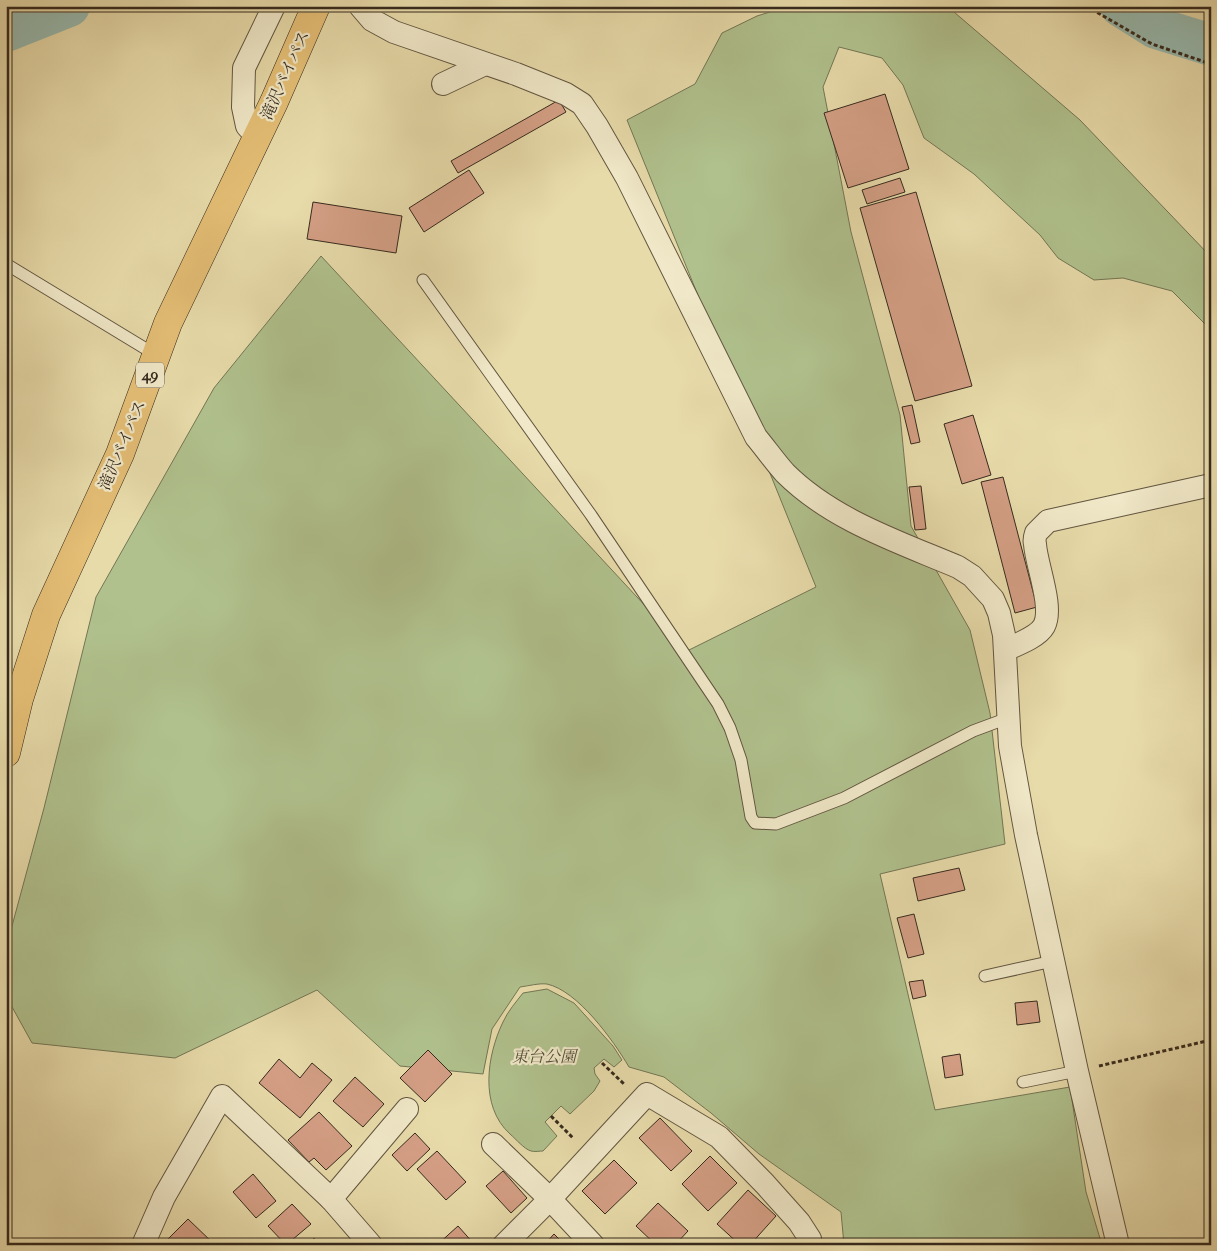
<svg xmlns="http://www.w3.org/2000/svg" width="1217" height="1251" font-family="'IM FELL French Canon','Noto Serif JP',serif">
  <rect width="100%" height="100%" fill="#e8dbaa"/>
  <filter id="stains"><feTurbulence type="fractalNoise" baseFrequency=".004" numOctaves="4"/><feColorMatrix values="0 0 0 0 .2 0 0 0 0 .09 0 0 0 0 .02 0 0 0 .5 -.17"/></filter>
  <radialGradient id="worn" r=".72"><stop offset=".6" stop-color="#630" stop-opacity="0"/><stop offset="1" stop-color="#630" stop-opacity=".3"/></radialGradient>
  <!-- green -->
  <g fill="#b0c18d" stroke="#737655">
    <path d="M 789,6 L 947,6 L 1080,120 L 1211,257 L 1211,330 L 1172,291 L 1123,278 L 1094,280 L 1058,258 L 1040,235 L 974,174 L 924,138 L 903,85 L 882,58 L 839,47 L 823,87 L 851,232 L 900,415 L 911,526 L 970,630 L 990,713 L 1005,844 L 880,874 L 935,1110 L 1070,1087 L 1086,1192 L 1102,1245 L 844,1245 L 841,1212 L 759,1154 L 711,1113 L 664,1077 L 629,1067 C 613,1040 578,991 547,984 C 539,983 528,986 520,987 L 492,1029 L 483,1074 L 400,1066 L 317,990 L 175,1058 L 32,1043 L 6,996 L 6,948 L 44,808 L 96,597 L 214,388 L 321,256 L 687,651 L 816,587 L 627,120 L 695,84 L 722,33 L 757,16 Z"/>
    <path d="M 547,989 L 574,1003 L 613,1046 L 622,1060 L 614,1067 L 604,1059 L 594,1068 L 595,1074 L 600,1081 L 594,1091 L 570,1114 L 561,1106 L 545,1122 L 557,1136 L 543,1151 C 540,1151 534,1152 531,1151 C 524,1149 516,1139 510,1134 C 479,1106 487,1055 503,1022 C 508,1011 516,1002 523,993 Z"/>
  </g>
  <g fill="none" stroke-linecap="round" stroke-linejoin="round">
    <!-- river -->
    <g stroke="#98baaf" stroke-width="42">
      <path d="M 1121,6 L 1156,28 L 1211,45"/>
      <path d="M 6,31 L 69,6"/>
    </g>
  </g>
  <!-- building -->
  <g fill="#d49f85" stroke="#362a1d">
    <path d="M 885,94 L 909,169 L 848,188 L 824,113 Z"/>
    <path d="M 559,100 L 566,112 L 458,173 L 451,161 Z"/>
    <path d="M 469,170 L 484,193 L 424,232 L 409,208 Z"/>
    <path d="M 900,178 L 905,192 L 867,204 L 862,190 Z"/>
    <path d="M 916,192 L 972,386 L 915,401 L 860,208 Z"/>
    <path d="M 313,202 L 402,216 L 396,253 L 307,239 Z"/>
    <path d="M 912,405 L 920,442 L 911,444 L 902,407 Z"/>
    <path d="M 973,415 L 991,475 L 962,484 L 944,424 Z"/>
    <path d="M 1003,477 L 1037,607 L 1015,613 L 981,482 Z"/>
    <path d="M 921,486 L 926,529 L 915,530 L 909,487 Z"/>
    <path d="M 959,868 L 965,890 L 918,901 L 913,878 Z"/>
    <path d="M 914,914 L 924,954 L 908,958 L 897,918 Z"/>
    <path d="M 923,980 L 926,996 L 913,999 L 909,982 Z"/>
    <path d="M 1037,1001 L 1040,1022 L 1017,1025 L 1015,1003 Z"/>
    <path d="M 428,1050 L 452,1074 L 425,1102 L 400,1078 Z"/>
    <path d="M 960,1054 L 963,1075 L 945,1078 L 942,1057 Z"/>
    <path d="M 279,1059 L 300,1078 L 312,1063 L 332,1080 L 300,1118 L 259,1083 Z"/>
    <path d="M 355,1077 L 384,1104 L 363,1127 L 333,1101 Z"/>
    <path d="M 319,1112 L 352,1146 L 326,1170 L 314,1158 L 309,1162 L 288,1140 Z"/>
    <path d="M 660,1118 L 692,1151 L 671,1171 L 639,1138 Z"/>
    <path d="M 415,1133 L 430,1149 L 407,1171 L 392,1155 Z"/>
    <path d="M 437,1151 L 466,1182 L 446,1200 L 417,1169 Z"/>
    <path d="M 710,1156 L 737,1183 L 708,1211 L 682,1184 Z"/>
    <path d="M 614,1160 L 637,1183 L 605,1214 L 582,1191 Z"/>
    <path d="M 503,1171 L 527,1198 L 511,1213 L 486,1186 Z"/>
    <path d="M 253,1174 L 276,1201 L 256,1218 L 233,1192 Z"/>
    <path d="M 748,1190 L 776,1216 L 750,1245 L 740,1245 L 717,1224 Z"/>
    <path d="M 658,1203 L 688,1231 L 675,1245 L 656,1245 L 636,1226 Z"/>
    <path d="M 292,1204 L 311,1224 L 286,1245 L 268,1226 Z"/>
    <path d="M 188,1219 L 214,1244 L 214,1245 L 168,1245 L 165,1242 Z"/>
    <path d="M 458,1226 L 475,1245 L 437,1245 Z"/>
    <path d="M 554,1234 L 565,1245 L 544,1245 Z"/>
    <path d="M 314,1238 L 321,1245 L 308,1245 Z"/>
  </g>
  <g fill="none" stroke-linecap="round" stroke-linejoin="round">
    <defs>
      <g id="lane">
        <path d="M 6,264 L 156,355"/>
        <path d="M 423,280 L 591,515 L 718,704 L 730,728 L 741,760 L 751,817 L 755,823 L 776,824 L 844,798 L 973,731 L 1008,718"/>
        <path d="M 985,976 L 1053,961"/>
        <path d="M 1023,1082 L 1077,1071"/>
      </g>
      <g id="street">
        <path d="M 360,6 L 372,20 L 394,32 L 516,74 L 566,94 L 582,104 L 597,126 L 627,178 L 756,437 C 766,449 775,462 785,473 C 832,520 899,542 958,567 L 972,576 L 993,599 L 999,613 L 1004,635 L 1010,746 L 1026,835 L 1077,1071 L 1118,1245"/>
        <path d="M 443,84 L 485,64"/>
        <path d="M 257,137 L 247,126 L 243,107 L 244,68 L 274,6"/>
        <path d="M 1005,650 C 1016,645 1038,637 1044,626 C 1054,607 1036,564 1035,544 C 1034,541 1035,536 1036,533 L 1048,521 L 1211,485"/>
        <path d="M 493,1144 L 550,1199 L 593,1245"/>
        <path d="M 331,1199 L 407,1109"/>
        <path d="M 143,1245 L 164,1197 L 222,1096 L 331,1199 L 371,1245"/>
        <path d="M 504,1245 L 550,1199 L 647,1094 L 719,1137 L 765,1184 L 799,1222 L 810,1239"/>
      </g>
      <path id="highway" d="M 6,753 L 19,699 L 46,615 L 120,454 L 168,323 L 274,102 L 316,6"/>
    </defs>
    <!-- lane casing -->
    <use href="#lane" stroke="#625640" stroke-width="13"/>
    <!-- street casing -->
    <use href="#street" stroke="#625640" stroke-width="24"/>
    <!-- highway casing -->
    <use href="#highway" stroke="#362a1d" stroke-width="29"/>
    <!-- path -->
    <g stroke="#362a1d" stroke-width="3" stroke-dasharray="4 2.5" stroke-linecap="butt">
      <path d="M 1086,6 L 1152,44 L 1211,64"/>
      <path d="M 602,1063 L 624,1084"/>
      <path d="M 1099,1066 L 1211,1040"/>
      <path d="M 551,1116 L 574,1139"/>
    </g>
    <!-- lane -->
    <use href="#lane" stroke="#f0e8c8" stroke-width="11"/>
    <!-- street -->
    <use href="#street" stroke="#f0e8c8" stroke-width="22"/>
    <!-- highway -->
    <use href="#highway" stroke="#e4be75" stroke-width="28"/>
  </g>
  <g text-anchor="middle" dominant-baseline="central" stroke-width="4.5" stroke-linejoin="round" paint-order="stroke">
    <!-- shield labels -->
    <rect fill="#f0e8c8" stroke="#6e6350" stroke-width="1" x="136" y="362.5" width="28" height="25" rx="4"/>
    <g font-size="15" font-weight="bold" fill="#362a1d">
      <text x="150" y="375">49</text>
    </g>
    <!-- street labels -->
    <g font-size="16" fill="#362a1d" stroke="#f0e8c8">
      <text transform="translate(285 75) rotate(-66)">滝沢バイパス</text>
      <text transform="translate(122 445) rotate(-67)">滝沢バイパス</text>
    </g>
    <!-- park labels -->
    <g font-size="16" font-style="italic" fill="#545039" stroke="#f0e8c8">
      <text x="544" y="1056">東台公園</text>
    </g>
  </g>
  <!-- margin -->
  <rect width="1217" height="1251" fill="none" stroke="#e8dbaa" stroke-width="25"/>
  <rect x="8" y="8" width="1202" height="1236" fill="none" stroke="#362a1d" stroke-width="2.5"/>
  <rect x="12" y="12" width="1192" height="1226" fill="none" stroke="#362a1d"/>
  <rect width="100%" height="100%" filter="url(#stains)"/>
  <rect width="100%" height="100%" fill="url(#worn)"/>
</svg>
